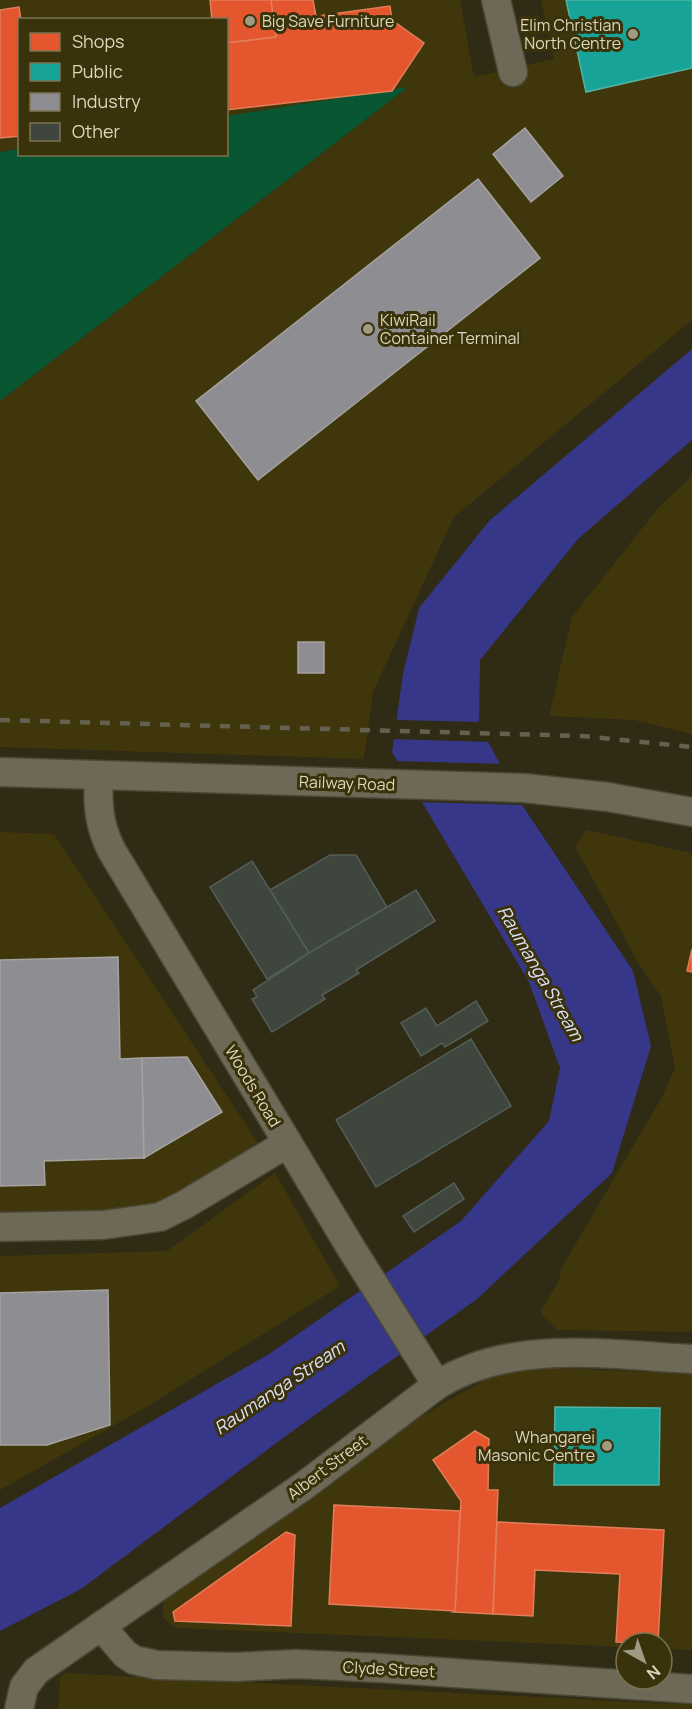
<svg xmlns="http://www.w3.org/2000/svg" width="692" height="1709" font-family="Manrope,sans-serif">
  <rect width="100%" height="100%" fill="#2f2b15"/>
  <!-- built -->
  <g fill="#3f370b">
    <path d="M 0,0 L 460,0 L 474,77 L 554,59 L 541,0 L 692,0 L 692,320 L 454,517 L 373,692 L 364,759 L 0,747 L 0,401 L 407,88 L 227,116 L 226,20 L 20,20 L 19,149 L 0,152 Z"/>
    <path d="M 692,476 L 692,734 L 634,720 L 549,716 L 572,617 L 659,507 Z"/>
    <path d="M 587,830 L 692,853 L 692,1332 L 557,1330 L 543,1316 L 541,1310 L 559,1281 L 561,1269 L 662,1097 L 675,1068 L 661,996 L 640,966 L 575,846 Z"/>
    <path d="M 0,832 L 54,834 L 258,1143 L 149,1220 L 0,1222 Z"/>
    <path d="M 275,1173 L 340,1286 L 150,1405 L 0,1490 L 0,1256 L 167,1251 Z"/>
    <path d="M 512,1366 L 692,1374 L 692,1650 L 662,1649 L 662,1643 L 626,1643 L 626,1647 L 176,1628 L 163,1618 L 163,1602 L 364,1451 L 452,1398 Z"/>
    <path d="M 65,1673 L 692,1705 L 692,1709 L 58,1709 L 60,1678 Z"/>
  </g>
  <!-- green -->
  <path fill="#095632" d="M 408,87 L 0,401 L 0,152 L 19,149 L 20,154 L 226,154 L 227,116 Z"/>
  <!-- water -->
  <path fill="#373789" d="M 692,349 L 692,440 L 578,539 L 480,660 L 479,725 L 524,808 L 633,971 L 651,1046 L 612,1173 L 477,1299 L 287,1435 L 81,1589 L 0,1631 L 0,1508 L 269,1354 L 461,1221 L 549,1121 L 560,1068 L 529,982 L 392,752 L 403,674 L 419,608 L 490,520 Z"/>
  <!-- pier -->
  <g fill="#2f2b15">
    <path d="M 394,720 L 482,722 L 491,742 L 391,739 Z"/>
    <path d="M 394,761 L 503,764 L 526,805 L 418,802 Z"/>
  </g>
  <!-- shops -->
  <g fill="#e4572e" stroke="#e27d59" stroke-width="1.5">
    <path d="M 210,0 L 271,0 L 276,37 L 226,43 L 226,20 L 212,20 Z"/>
    <path d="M 271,0 L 313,0 L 316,16 L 274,22 Z"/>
    <path d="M 390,6 L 392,20 L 424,43 L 392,91 L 226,110 L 226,43 L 276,37 L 274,22 Z"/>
    <path d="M 19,7 L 21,20 L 20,136 L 0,138 L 0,10 Z"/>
    <path d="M 692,949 L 692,972 L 687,971 Z"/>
    <path d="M 475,1431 L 489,1439 L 488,1490 L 498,1490 L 493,1614 L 453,1612 L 455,1611 L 461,1501 L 433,1460 Z"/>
    <path d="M 334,1505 L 460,1511 L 455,1611 L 329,1604 Z"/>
    <path d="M 497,1522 L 664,1530 L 658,1643 L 616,1642 L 620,1574 L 535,1570 L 533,1616 L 493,1614 Z"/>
    <path d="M 286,1532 L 295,1535 L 291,1626 L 175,1621 L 173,1612 Z"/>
  </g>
  <!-- public -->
  <g fill="#17a398" stroke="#52b3a3" stroke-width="1.5">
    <path d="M 566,0 L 692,0 L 692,68 L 586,92 Z"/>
    <path d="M 555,1407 L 660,1408 L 659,1485 L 554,1485 Z"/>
  </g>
  <!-- industry -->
  <g fill="#8d8d92" stroke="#a5a39f" stroke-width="1.5">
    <path d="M 525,128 L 563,176 L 531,202 L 493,154 Z"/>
    <path d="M 478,179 L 540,258 L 258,480 L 196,401 Z"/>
    <rect x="298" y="642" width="26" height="31"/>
    <path d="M 118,957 L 120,1059 L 142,1058 L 144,1158 L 44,1161 L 45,1185 L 0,1186 L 0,960 Z"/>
    <path d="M 187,1057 L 222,1112 L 144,1158 L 142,1058 Z"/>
    <path d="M 108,1290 L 110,1425 L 47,1445 L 0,1445 L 0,1293 Z"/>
  </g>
  <!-- building -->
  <g fill="#3e463e" stroke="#535e57" stroke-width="1.5">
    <path d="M 330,855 L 356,855 L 387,907 L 309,953 L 270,890 Z"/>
    <path d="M 252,861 L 309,953 L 267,979 L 210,887 Z"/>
    <path d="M 416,890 L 435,921 L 356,970 L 359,973 L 322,995 L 325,999 L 272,1032 L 252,999 L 257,997 L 253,990 L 309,953 Z"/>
    <path d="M 476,1001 L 488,1021 L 445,1047 L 442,1043 L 421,1056 L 401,1023 L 426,1008 L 437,1026 Z"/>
    <path d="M 471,1039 L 511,1106 L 376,1187 L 336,1120 Z"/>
    <path d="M 454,1183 L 464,1199 L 414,1232 L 403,1216 Z"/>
  </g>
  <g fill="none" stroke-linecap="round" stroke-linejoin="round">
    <defs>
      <g id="minor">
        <path d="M 496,0 L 513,72"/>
        <path d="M 0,772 L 524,788 L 608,797 L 692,812"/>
        <path d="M 99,776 C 97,804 99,826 112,851 L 351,1248 L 437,1385"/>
        <path d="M 0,1227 L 103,1225 L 160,1217 L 184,1205 L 288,1143"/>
        <path d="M 101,1626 L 125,1654 L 134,1660 L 157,1665 L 235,1667 L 297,1664 L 380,1668 L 692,1689"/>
        <path d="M 19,1709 L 24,1687 L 36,1671 L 305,1485 L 437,1385 C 513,1338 607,1355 692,1359"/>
      </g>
    </defs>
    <!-- minor casing -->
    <use href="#minor" stroke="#4a4736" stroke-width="31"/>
    <!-- minor -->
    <use href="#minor" stroke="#6d6956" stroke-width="28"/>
    <!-- rail -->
    <path stroke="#656150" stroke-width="4.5" stroke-dasharray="10 10" stroke-linecap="butt" d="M 0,720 L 582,736 L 692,747"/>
  </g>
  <!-- markers -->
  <g fill="#9f9b82" stroke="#3a320a" stroke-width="2">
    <circle cx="250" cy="21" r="6"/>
    <circle cx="633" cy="34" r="6"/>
    <circle cx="368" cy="329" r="6"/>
    <circle cx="607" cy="1446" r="6"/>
  </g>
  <g text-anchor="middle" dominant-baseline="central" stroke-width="6" stroke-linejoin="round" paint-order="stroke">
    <!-- poi labels -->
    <g font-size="16" fill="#dcd7bd" stroke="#3a320a" text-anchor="start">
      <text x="262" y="21">Big Save Furniture</text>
      <text x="621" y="25" text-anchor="end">Elim Christian<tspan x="621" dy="18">North Centre</tspan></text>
      <text x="380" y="320">KiwiRail<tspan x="380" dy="18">Container Terminal</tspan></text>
      <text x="595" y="1437" text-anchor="end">Whangarei<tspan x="595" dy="18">Masonic Centre</tspan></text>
    </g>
    <!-- street labels -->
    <g font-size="16" fill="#dcd7bd" stroke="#3a320a">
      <text transform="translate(347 783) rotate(2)">Railway Road</text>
      <text transform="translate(253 1086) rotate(59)">Woods Road</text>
      <text transform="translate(327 1467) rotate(-37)">Albert Street</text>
      <text transform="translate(389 1669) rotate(3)">Clyde Street</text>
    </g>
    <!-- water labels -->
    <g font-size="18" font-style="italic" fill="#dde1fb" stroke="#3a320a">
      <text transform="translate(541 973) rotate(60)">Raumanga Stream</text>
      <text transform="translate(279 1387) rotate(-34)">Raumanga Stream</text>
    </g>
  </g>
  <!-- legend -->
  <rect x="18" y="18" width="210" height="138" fill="#3a320a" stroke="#7b7452" stroke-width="1.5"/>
  <rect x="30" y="33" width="30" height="18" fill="#e4572e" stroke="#7b7452" stroke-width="1.5"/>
  <text x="72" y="48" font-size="18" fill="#dcd7bd">Shops</text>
  <rect x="30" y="63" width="30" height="18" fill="#17a398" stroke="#7b7452" stroke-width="1.5"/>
  <text x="72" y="78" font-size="18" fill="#dcd7bd">Public</text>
  <rect x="30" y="93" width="30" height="18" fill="#8d8d92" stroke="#7b7452" stroke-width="1.5"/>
  <text x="72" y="108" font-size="18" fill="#dcd7bd">Industry</text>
  <rect x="30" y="123" width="30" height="18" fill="#3e463e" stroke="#7b7452" stroke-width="1.5"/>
  <text x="72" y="138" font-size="18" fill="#dcd7bd">Other</text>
  <!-- north arrow -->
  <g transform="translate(644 1661) rotate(140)"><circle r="28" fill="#3a320a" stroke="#7b7452" stroke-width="1.5"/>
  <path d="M0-4.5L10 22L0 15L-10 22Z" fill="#9f9b82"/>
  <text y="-9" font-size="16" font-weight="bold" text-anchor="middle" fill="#dcd7bd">N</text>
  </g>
</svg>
